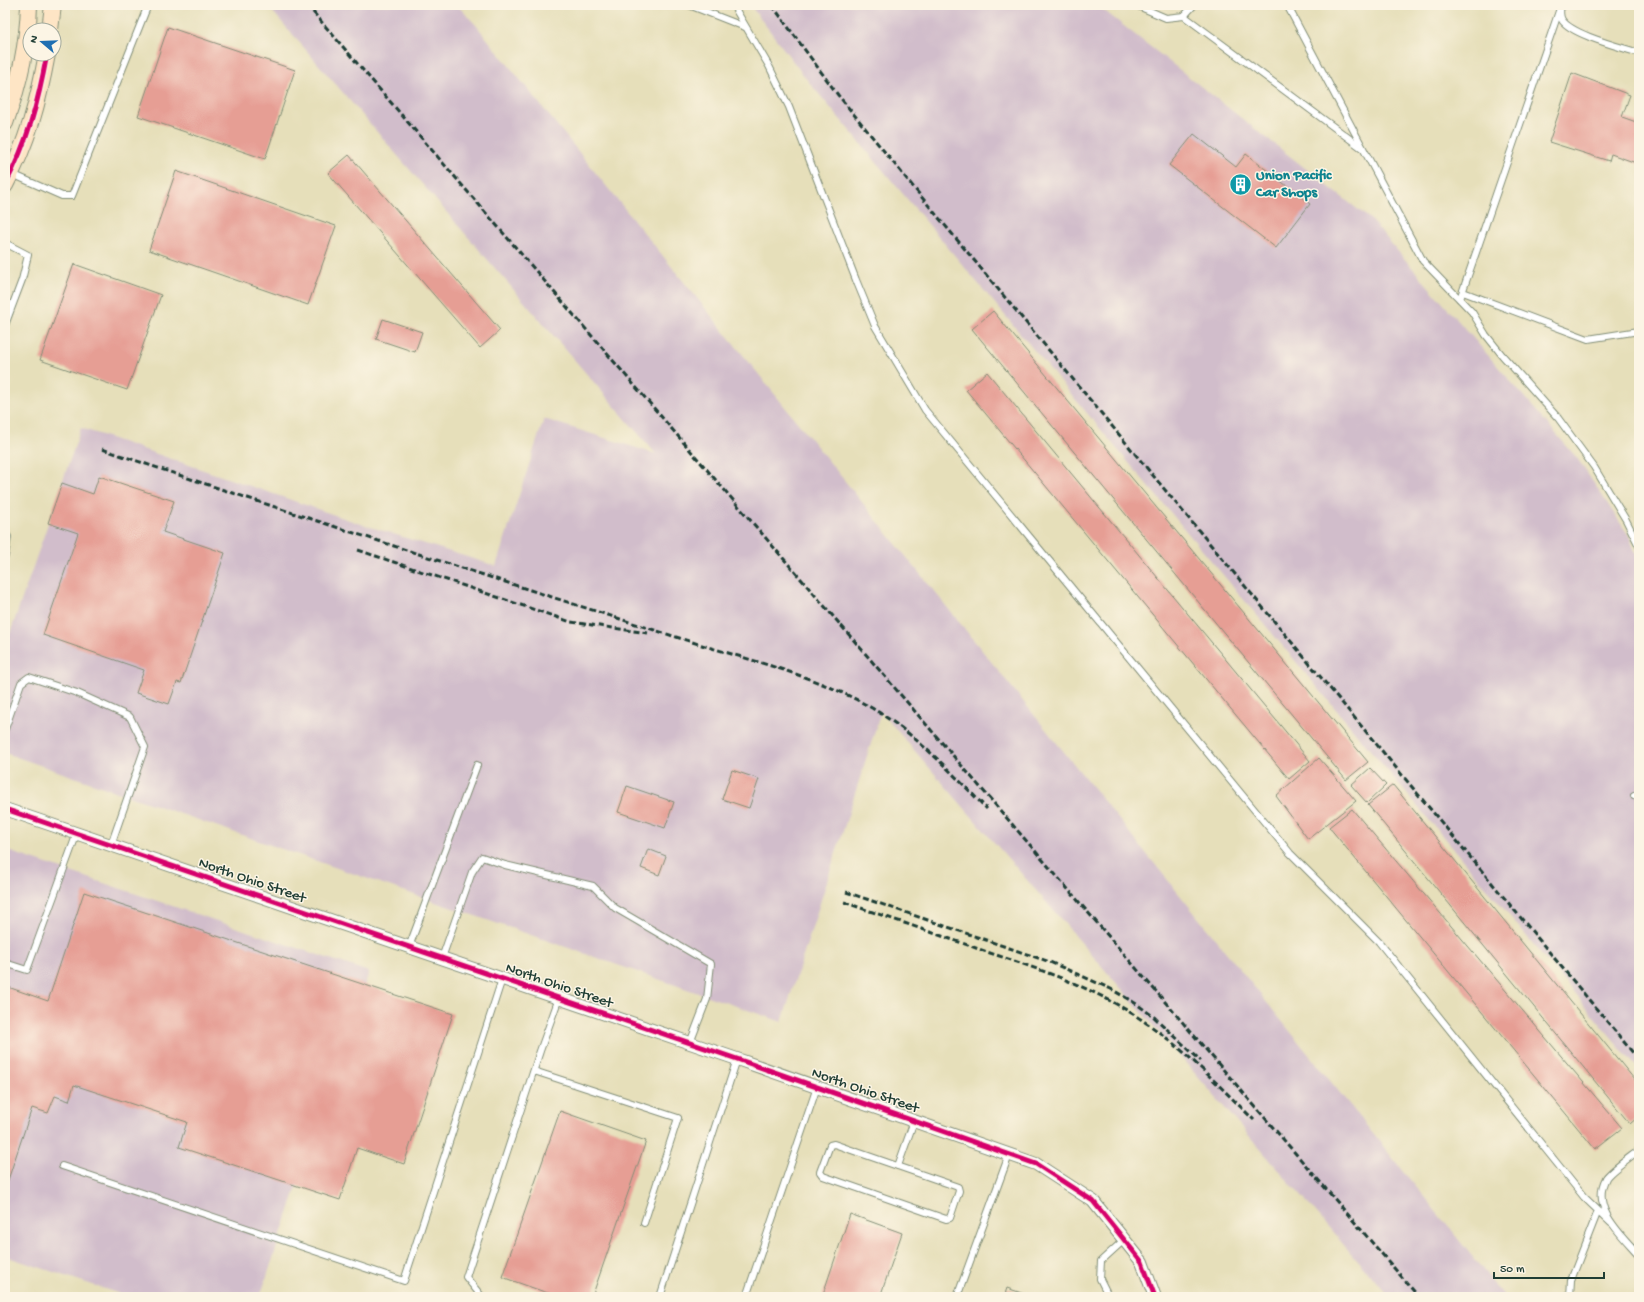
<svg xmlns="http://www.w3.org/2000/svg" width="1644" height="1302" font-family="'Gochi Hand',sans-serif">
  <rect width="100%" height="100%" fill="#fcf5e5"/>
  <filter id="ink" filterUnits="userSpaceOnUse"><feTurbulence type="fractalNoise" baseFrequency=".025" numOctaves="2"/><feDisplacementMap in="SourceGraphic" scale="8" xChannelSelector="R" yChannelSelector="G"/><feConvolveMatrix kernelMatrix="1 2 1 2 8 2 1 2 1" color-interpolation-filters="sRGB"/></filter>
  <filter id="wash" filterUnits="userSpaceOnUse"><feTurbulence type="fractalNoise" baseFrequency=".012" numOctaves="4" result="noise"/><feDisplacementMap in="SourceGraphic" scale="16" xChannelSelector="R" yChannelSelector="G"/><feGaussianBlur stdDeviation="0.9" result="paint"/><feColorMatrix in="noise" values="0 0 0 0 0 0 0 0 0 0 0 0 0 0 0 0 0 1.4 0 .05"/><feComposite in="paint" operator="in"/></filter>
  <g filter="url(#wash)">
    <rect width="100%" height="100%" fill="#e6dfba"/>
    <!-- industrial -->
    <g fill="#d1bdcb">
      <path d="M 267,5 L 457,5 L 476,25 L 1505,1297 L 1389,1297 L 881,712 L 782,1022 L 5,753 L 5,648 L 81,428 L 361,524 L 496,566 L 544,419 L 656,454 Z"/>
      <path d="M 750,5 L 1097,5 L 1370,219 L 1577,458 L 1629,536 L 1639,562 L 1639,1070 L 808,81 Z"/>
      <path d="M 5,850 L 369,972 L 260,1297 L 129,1297 L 5,1256 Z"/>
    </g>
    <g id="blocks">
      <!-- building -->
      <g fill="#e69e94">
        <path d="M 168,27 L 295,70 L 265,159 L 138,116 Z"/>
        <path d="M 1572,73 L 1630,95 L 1622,117 L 1639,123 L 1639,164 L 1611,154 L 1609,161 L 1549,142 Z"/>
        <path d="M 1194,134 L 1236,167 L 1246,154 L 1310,204 L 1276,248 L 1169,165 Z"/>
        <path d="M 349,155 L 500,330 L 480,348 L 328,173 Z"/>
        <path d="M 176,171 L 336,226 L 308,305 L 149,250 Z"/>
        <path d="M 74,264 L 161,295 L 127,390 L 40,360 Z"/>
        <path d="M 993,311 L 1368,762 L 1346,780 L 972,329 Z"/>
        <path d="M 383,319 L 422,332 L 415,352 L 376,339 Z"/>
        <path d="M 987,372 L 1310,761 L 1289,779 L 966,390 Z"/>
        <path d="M 99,476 L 174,501 L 163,532 L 225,553 L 181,683 L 177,682 L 169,704 L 136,693 L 144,670 L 43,635 L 78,533 L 48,523 L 62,483 L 93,494 Z"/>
        <path d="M 1319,758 L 1356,801 L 1308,839 L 1276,796 Z"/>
        <path d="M 1370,768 L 1386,785 L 1367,803 L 1351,785 Z"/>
        <path d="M 732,770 L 759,779 L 749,808 L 722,799 Z"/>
        <path d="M 1393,785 L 1639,1085 L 1639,1116 L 1630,1124 L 1368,805 Z"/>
        <path d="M 627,786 L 674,802 L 665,828 L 618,812 Z"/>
        <path d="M 1352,809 L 1622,1128 L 1595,1149 L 1329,827 Z"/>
        <path d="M 648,849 L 666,856 L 659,875 L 641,868 Z"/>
        <path d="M 84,892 L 453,1014 L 404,1164 L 357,1148 L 340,1200 L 179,1147 L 187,1122 L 74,1085 L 69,1101 L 55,1096 L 48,1113 L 32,1108 L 5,1189 L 5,986 L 48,1001 Z"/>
        <path d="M 560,1111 L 646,1141 L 592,1297 L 559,1297 L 502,1277 Z"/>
        <path d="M 850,1214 L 902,1233 L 880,1297 L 822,1297 Z"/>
        <path d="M 1007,1288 L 1033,1297 L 1004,1297 Z"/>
      </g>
    </g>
  </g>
  <g filter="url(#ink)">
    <use href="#blocks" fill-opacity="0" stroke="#828e77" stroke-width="1"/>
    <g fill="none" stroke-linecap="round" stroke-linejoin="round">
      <defs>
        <g id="lane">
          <path d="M 689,5 L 745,27"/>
          <path d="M 733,5 L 769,66 L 789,107 L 856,280 L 875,326 L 925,410 L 1290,853 L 1379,942 L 1584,1197 L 1611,1223"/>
          <path d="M 1136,5 L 1166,18 L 1184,16 L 1194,5"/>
          <path d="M 1287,5 L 1423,261 L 1472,312 L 1486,335 L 1502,355 L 1558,418 L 1594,467 L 1626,520 L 1639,546"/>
          <path d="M 1561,5 C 1560,10 1559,15 1562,20 C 1572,35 1621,47 1639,53"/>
          <path d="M 1184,16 L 1362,148"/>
          <path d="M 12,174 L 62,196 L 72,196 L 148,5"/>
          <path d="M 5,243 L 28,255 L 22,280 L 5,325"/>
          <path d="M 1463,292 L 1588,339 L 1639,331"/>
          <path d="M 1460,299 L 1559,11"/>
          <path d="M 5,533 L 8,537 L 5,556"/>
          <path d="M 5,729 L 21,683 L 29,677 L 77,693 L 130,717 L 145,747 L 111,845"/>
          <path d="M 1634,796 L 1639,794"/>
          <path d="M 409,947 L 477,765"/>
          <path d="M 442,958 L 472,872 L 482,857 L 505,865 L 593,886 L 615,908 L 711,964 L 707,999 L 690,1043"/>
          <path d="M 5,963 L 27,970 L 77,833"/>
          <path d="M 534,1071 L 678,1118 L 644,1223"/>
          <path d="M 834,1144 L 958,1187 L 959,1191 L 950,1218 L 946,1219 L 823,1176 L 820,1172 L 830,1145 Z"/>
          <path d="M 1639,1150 C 1633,1155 1609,1172 1606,1178 C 1590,1208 1621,1234 1639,1255"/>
          <path d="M 62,1166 L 404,1281 L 502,979"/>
          <path d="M 898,1166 L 914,1121"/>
          <path d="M 482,1297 L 466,1277 L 540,1051 L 559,998"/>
          <path d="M 660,1297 L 737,1059"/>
          <path d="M 746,1297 L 817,1087"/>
          <path d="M 957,1297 L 1009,1155"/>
          <path d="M 1109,1297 L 1100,1279 L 1101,1261 L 1124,1240"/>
          <path d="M 1570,1297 L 1571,1280 L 1598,1211"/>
        </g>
        <path id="street" d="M 5,809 L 737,1059 L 1036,1164 L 1093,1201 L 1142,1262 L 1155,1297"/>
        <g id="secondary">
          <path d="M 50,30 L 53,5"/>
          <path d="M 5,123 C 18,87 28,44 29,5"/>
          <path d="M 5,185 C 28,141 38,103 47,54"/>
        </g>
      </defs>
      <!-- lane casing -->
      <use href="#lane" stroke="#828e77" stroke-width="8"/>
      <!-- street casing -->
      <use href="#street" stroke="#828e77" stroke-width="14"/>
      <!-- secondary casing -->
      <use href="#secondary" stroke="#828e77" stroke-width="18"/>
      <!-- lane -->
      <use href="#lane" stroke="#fff" stroke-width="6"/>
      <!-- street -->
      <use href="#street" stroke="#fff" stroke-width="12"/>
      <!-- secondary -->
      <use href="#secondary" stroke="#fee5c5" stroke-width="16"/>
      <!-- rail -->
      <g stroke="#1f3d34" stroke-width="3" stroke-dasharray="6 3" stroke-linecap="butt">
        <path d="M 307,5 L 1419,1297"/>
        <path d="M 772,5 L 838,95 L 924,200 L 1639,1060"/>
        <path d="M 102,449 C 272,507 443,562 614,617 C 651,629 688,641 725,652 C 775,667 825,681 870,707 C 915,733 951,772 987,809"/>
        <path d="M 358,550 L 571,622 L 648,633"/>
        <path d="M 846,892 L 1050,962 L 1111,989 L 1135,1003 L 1153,1016 L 1201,1061"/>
        <path d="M 844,902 C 892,919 940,935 987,952 C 1039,969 1090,986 1136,1016 C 1180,1044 1217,1084 1254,1120"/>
      </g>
      <defs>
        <g id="cycleway">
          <path d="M 5,185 C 28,141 38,103 47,54"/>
          <path d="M 5,809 L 737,1059 L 1036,1164 L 1093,1201 L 1142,1262 L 1155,1297"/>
        </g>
      </defs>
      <!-- cycleway casing -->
      <use href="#cycleway" stroke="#fcf5e5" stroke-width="8"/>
      <!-- cycleway -->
      <use href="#cycleway" stroke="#d6006c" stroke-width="5"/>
    </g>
  </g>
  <!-- icons -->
  <defs>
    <symbol id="building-disc" viewBox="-11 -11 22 22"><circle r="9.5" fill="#0f9aa8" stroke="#fcf5e5"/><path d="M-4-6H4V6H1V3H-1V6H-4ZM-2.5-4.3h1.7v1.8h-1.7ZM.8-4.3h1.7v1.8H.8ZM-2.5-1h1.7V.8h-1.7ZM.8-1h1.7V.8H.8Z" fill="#fff"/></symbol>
  </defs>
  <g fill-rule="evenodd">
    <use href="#building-disc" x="1228" y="172" width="25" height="25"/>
  </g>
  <g text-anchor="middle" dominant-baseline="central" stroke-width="3" stroke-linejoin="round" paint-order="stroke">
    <!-- culture labels -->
    <g font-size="15" font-weight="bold" fill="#0d838f" stroke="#fcf5e5" text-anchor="start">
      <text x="1256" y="176">Union Pacific<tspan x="1256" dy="17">Car Shops</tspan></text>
    </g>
    <!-- street labels -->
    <g font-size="15" fill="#1f3d34" stroke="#fcf5e5">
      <text transform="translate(252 881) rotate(19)">North Ohio Street</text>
      <text transform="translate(559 986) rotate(19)">North Ohio Street</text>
      <text transform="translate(865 1091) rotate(19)">North Ohio Street</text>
    </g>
  </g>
  <!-- margin -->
  <rect width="1644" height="1302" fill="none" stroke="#fcf5e5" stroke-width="20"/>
  <!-- north arrow -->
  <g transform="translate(42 42) rotate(289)"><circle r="19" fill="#fcf5e5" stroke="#a4ab9e"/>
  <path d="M0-3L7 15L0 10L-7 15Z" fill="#1f6fb2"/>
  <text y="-6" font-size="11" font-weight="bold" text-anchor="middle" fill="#1f3d34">N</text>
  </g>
  <!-- scale -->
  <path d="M1494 1272v6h110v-6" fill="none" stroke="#1f3d34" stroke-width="2"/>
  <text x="1500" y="1272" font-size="12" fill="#1f3d34" stroke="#fcf5e5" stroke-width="3" paint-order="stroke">50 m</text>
</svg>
